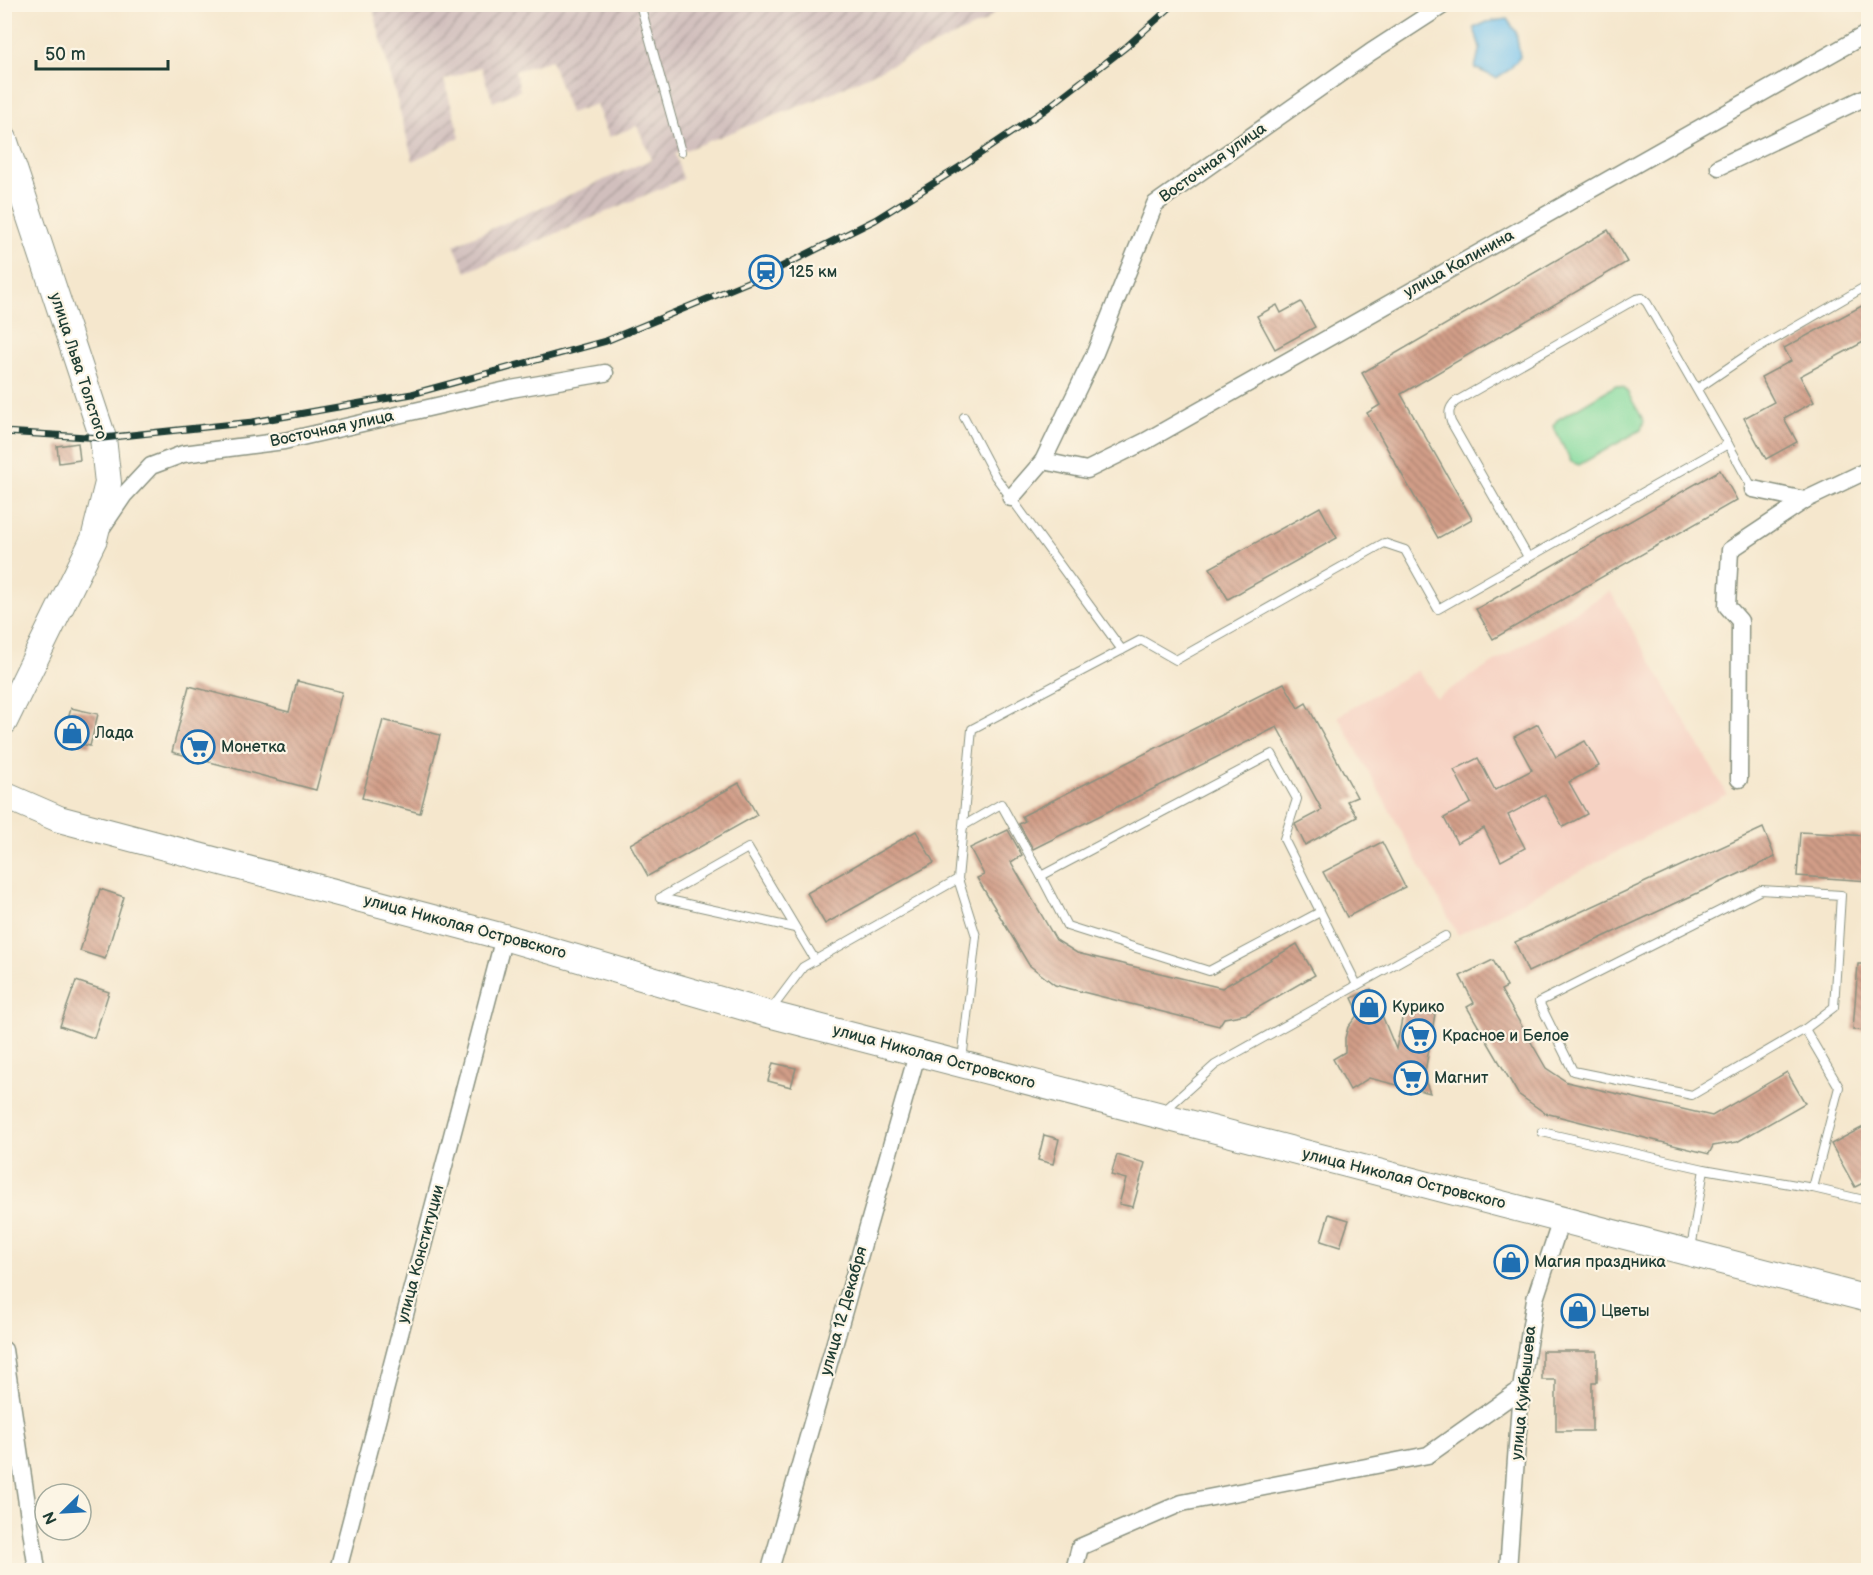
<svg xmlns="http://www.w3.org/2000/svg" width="1873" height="1575" font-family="'Balsamiq Sans',sans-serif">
  <defs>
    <pattern id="industrial-furrows" width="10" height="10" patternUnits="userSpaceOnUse" patternTransform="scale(1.5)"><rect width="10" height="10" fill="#d1bfbd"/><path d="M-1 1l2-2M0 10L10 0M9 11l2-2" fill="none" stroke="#a99c9a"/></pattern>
    <pattern id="building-back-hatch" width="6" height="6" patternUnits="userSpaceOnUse" patternTransform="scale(1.5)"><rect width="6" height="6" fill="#d29e88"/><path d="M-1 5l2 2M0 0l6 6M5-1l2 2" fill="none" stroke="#aa8270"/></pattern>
  </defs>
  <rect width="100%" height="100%" fill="#fcf5e5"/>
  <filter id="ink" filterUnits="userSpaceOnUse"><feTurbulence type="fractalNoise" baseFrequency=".0167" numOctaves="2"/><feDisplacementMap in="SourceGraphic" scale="12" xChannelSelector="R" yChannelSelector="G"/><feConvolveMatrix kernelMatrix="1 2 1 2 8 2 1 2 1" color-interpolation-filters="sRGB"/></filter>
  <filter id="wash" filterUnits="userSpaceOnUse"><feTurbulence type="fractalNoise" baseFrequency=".008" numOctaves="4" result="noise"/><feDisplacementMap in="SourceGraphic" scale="24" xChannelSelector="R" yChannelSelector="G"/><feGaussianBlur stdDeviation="1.35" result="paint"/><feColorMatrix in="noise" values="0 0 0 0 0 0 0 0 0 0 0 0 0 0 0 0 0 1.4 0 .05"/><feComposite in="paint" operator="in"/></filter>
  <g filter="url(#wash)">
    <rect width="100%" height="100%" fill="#f5e7cd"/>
    <!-- built -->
    <path fill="#f6d2c3" d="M 1610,591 L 1727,794 L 1458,935 L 1338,716 L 1417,670 L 1436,698 Z"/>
    <!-- industrial -->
    <path fill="url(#industrial-furrows)" d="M 372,5 L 1004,5 L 984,22 L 813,101 L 675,154 L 683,179 L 466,272 L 454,245 L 652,159 L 637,126 L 609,137 L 596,104 L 570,113 L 551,60 L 515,71 L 520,90 L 493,102 L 481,67 L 444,80 L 460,137 L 413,161 Z"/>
    <!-- garden -->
    <path fill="#83da9e" stroke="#518c69" stroke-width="1.5" d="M 1616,385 L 1625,388 L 1644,421 L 1641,430 L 1579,465 L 1571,462 L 1553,426 L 1557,420 Z"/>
    <!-- water -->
    <path fill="#73c2ee" stroke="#498091" stroke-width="1.5" d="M 1507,19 L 1516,32 L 1520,57 L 1509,70 L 1496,78 L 1475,68 L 1480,47 L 1474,28 L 1487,22 Z"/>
    <g id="blocks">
      <!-- building -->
      <g fill="url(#building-back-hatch)">
        <path d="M 1608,230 L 1627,262 L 1401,394 L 1472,519 L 1438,538 L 1367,413 L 1380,405 L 1362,373 Z"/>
        <path d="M 1301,302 L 1315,327 L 1275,349 L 1257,316 L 1277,305 L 1281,313 Z"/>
        <path d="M 1869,302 L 1869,339 L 1800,376 L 1814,402 L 1784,418 L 1797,442 L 1766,459 L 1744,418 L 1774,402 L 1761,377 L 1791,361 L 1784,348 Z"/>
        <path d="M 78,443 L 80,460 L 59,463 L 57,446 Z"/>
        <path d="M 1720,470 L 1737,500 L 1493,639 L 1476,609 Z"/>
        <path d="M 1320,507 L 1337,538 L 1228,599 L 1210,568 Z"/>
        <path d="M 297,681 L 342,692 L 316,790 L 172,752 L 189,686 L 289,712 Z"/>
        <path d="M 1284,683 L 1298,708 L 1306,703 L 1357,797 L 1347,801 L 1357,817 L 1305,845 L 1295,824 L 1322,810 L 1277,727 L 1033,849 L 1019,824 L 1025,821 L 1022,816 Z"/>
        <path d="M 71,708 L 98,714 L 90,746 L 63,740 Z"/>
        <path d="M 383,720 L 440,735 L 420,813 L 362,798 Z"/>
        <path d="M 1538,724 L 1556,757 L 1585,741 L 1599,766 L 1569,782 L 1587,814 L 1563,827 L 1545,795 L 1508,815 L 1525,848 L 1501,861 L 1484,828 L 1457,843 L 1444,818 L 1471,803 L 1454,770 L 1478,758 L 1495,790 L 1532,770 L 1514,737 Z"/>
        <path d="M 739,783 L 757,815 L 648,876 L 630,844 Z"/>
        <path d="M 1763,828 L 1775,857 L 1528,972 L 1515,942 Z"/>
        <path d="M 1008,830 L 1022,855 L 1011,862 L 1056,940 L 1077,953 L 1222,988 L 1297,944 L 1315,975 L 1247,1014 L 1224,1018 L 1219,1026 L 1055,985 L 1029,965 L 977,878 L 984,875 L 970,848 Z"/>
        <path d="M 916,831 L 934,863 L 825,924 L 807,893 Z"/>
        <path d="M 1800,832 L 1869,836 L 1869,881 L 1797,876 Z"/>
        <path d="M 1382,842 L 1405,887 L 1347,917 L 1323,872 Z"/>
        <path d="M 100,889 L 124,897 L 105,959 L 80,951 Z"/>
        <path d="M 1493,960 L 1507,987 L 1501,990 L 1546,1068 L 1567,1082 L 1712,1116 L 1787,1072 L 1805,1103 L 1737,1142 L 1713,1146 L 1709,1154 L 1545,1113 L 1518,1094 L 1467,1007 L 1474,1003 L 1460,976 Z"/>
        <path d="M 1858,964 L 1869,964 L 1869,1031 L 1853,1030 Z"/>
        <path d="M 76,981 L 109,992 L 94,1038 L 60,1026 Z"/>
        <path d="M 1371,989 L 1396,1049 L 1404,1009 L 1435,1014 L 1424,1078 L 1430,1093 L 1369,1078 L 1350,1090 L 1333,1059 L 1345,1052 L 1345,1038 L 1348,1027 L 1359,1013 L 1352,998 Z"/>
        <path d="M 773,1063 L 796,1068 L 791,1087 L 768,1081 Z"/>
        <path d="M 1869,1124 L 1869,1180 L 1855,1187 L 1831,1144 Z"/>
        <path d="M 1044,1135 L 1059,1139 L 1053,1164 L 1038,1160 Z"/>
        <path d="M 1117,1155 L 1145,1163 L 1133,1207 L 1119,1204 L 1126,1179 L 1111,1175 Z"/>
        <path d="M 1329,1214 L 1349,1220 L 1340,1247 L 1321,1241 Z"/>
        <path d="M 1542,1351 L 1597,1351 L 1597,1382 L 1592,1382 L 1592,1431 L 1556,1431 L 1556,1380 L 1542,1380 Z"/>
      </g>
    </g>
  </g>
  <g filter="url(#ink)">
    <use href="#blocks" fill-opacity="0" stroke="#8a9280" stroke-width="1.5"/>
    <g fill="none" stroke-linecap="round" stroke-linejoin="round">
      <defs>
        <g id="service">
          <path d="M 640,4 L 681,152"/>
          <path d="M 1697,389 L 1750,353 L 1868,285"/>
          <path d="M 964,417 L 995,476 L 1122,650"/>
          <path d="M 1528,557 L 1451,422 C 1448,413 1449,408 1455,402 L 1636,299 L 1642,298 L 1647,303 L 1728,444"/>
          <path d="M 963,826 L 1001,804 L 1041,876 L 1272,754 L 1297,799 L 1284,839 L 1357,985"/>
          <path d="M 1041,876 L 1067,926 L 1209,971 L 1320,912"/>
          <path d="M 958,879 L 976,936 L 962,1061"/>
          <path d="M 1761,890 L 1841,895 L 1834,1007 L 1805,1029 L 1692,1095 L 1573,1071 L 1539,1002 Z"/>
          <path d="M 660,898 L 748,848 L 815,960"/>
          <path d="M 660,898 L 795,928"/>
          <path d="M 770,1011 L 803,967 L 958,879 L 972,729 L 1141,640 L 1176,660 L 1384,543 L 1405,550 L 1438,609 L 1728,444 L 1753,489"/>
          <path d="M 1805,1029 L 1839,1087 L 1813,1188 L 1868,1201"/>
          <path d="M 1164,1111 L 1215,1065 L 1445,936"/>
          <path d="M 1542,1132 L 1704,1169"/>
          <path d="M 1691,1249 L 1704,1169 L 1813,1188"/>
        </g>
        <g id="minor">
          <path d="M 1719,167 L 1868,96"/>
          <path d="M 1043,461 L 1087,470 L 1146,441 L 1868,33"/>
          <path d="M 1753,489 L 1805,500 L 1868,470"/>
          <path d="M 1011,498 L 1043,461 L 1095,353 L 1155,204 L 1371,52 L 1445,4"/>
          <path d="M 103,526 L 124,495 L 151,466 L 183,454 L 284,441 L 511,389 L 605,373"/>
          <path d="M 1739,779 L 1740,621 L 1727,606 L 1730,550 L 1805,500"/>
          <path d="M 4,1350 L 37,1570"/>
          <path d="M 338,1570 L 504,937"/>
          <path d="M 770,1570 L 918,1051"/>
          <path d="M 1074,1570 L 1080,1547 L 1182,1503 L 1428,1455 L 1521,1389"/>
          <path d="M 1508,1570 L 1521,1389 L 1535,1299 L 1561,1220"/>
        </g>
        <g id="primary">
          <path d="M 4,139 L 103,438 L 108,483 L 94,539 L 4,722"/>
          <path d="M 4,795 L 59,819 L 504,937 L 768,1014 L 1868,1299"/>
        </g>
      </defs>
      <!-- service casing -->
      <use href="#service" stroke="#8a9280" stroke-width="10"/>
      <!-- minor casing -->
      <use href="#minor" stroke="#8a9280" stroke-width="19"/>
      <!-- primary casing -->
      <use href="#primary" stroke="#8a9280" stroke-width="28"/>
      <!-- service -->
      <use href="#service" stroke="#fff" stroke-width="8"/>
      <!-- minor -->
      <use href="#minor" stroke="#fff" stroke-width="16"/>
      <!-- primary -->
      <use href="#primary" stroke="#fff" stroke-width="26"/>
      <defs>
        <path id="rail" d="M 4,432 L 103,438 L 253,422 L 412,394 L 606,341 L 767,274 L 875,220 L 966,163 L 1046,109 L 1126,47 L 1174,4"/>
      </defs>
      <!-- rail casing -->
      <use href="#rail" stroke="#1f3d34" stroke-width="7"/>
      <!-- rail -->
      <use href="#rail" stroke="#fcf5e5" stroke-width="4.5" stroke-dasharray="14" stroke-linecap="butt"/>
    </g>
  </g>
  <!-- icons -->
  <defs>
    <symbol id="station-ring" viewBox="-11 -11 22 22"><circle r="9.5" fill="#fcf5e5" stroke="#1f6fb2" stroke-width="1.5"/><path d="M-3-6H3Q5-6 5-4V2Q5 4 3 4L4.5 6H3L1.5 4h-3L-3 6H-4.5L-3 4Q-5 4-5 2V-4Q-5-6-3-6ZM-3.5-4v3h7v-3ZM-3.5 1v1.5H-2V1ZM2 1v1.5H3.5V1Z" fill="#1f6fb2"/></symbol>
    <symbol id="shop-ring" viewBox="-11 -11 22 22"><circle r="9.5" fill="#fcf5e5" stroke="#1f6fb2" stroke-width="1.5"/><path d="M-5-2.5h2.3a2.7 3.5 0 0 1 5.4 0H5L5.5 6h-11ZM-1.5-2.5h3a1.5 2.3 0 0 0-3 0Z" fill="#1f6fb2"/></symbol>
    <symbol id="supermarket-ring" viewBox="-11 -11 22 22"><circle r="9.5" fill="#fcf5e5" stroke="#1f6fb2" stroke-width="1.5"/><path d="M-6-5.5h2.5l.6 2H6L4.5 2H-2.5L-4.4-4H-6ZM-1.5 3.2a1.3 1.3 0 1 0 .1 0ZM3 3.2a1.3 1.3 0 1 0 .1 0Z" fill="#1f6fb2"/></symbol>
  </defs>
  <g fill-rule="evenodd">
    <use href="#station-ring" x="747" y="253" width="38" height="38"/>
    <use href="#shop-ring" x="53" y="714" width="38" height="38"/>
    <use href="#supermarket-ring" x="179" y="728" width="38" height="38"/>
    <use href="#shop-ring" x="1350" y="988" width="38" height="38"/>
    <use href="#supermarket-ring" x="1400" y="1017" width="38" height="38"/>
    <use href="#supermarket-ring" x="1392" y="1059" width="38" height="38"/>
    <use href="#shop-ring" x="1492" y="1243" width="38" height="38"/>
    <use href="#shop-ring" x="1559" y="1292" width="38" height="38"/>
  </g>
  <g text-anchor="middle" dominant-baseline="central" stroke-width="4.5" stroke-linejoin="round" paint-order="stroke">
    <!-- street labels -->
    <g font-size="16" fill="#1f3d34" stroke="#fcf5e5">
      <text transform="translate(1213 163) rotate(-35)">Восточная улица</text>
      <text transform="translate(1459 264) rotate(-29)">улица Калинина</text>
      <text transform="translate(78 366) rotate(72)">улица Льва Толстого</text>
      <text transform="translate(332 429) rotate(-12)">Восточная улица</text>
      <text transform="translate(465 927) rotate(15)">улица Николая Островского</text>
      <text transform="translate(934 1057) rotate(15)">улица Николая Островского</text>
      <text transform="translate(1404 1179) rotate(14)">улица Николая Островского</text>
      <text transform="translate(421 1254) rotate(-75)">улица Конституции</text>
      <text transform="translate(844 1311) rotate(-74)">улица 12 Декабря</text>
      <text transform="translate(1524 1393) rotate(-84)">улица Куйбышева</text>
    </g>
    <!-- poi labels -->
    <g font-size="16" fill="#1f3d34" stroke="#fcf5e5" text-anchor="start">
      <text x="789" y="272">125 км</text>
      <text x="95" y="733">Лада</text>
      <text x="221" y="747">Монетка</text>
      <text x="1392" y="1007">Курико</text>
      <text x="1442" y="1036">Красное и Белое</text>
      <text x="1434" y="1078">Магнит</text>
      <text x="1534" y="1262">Магия праздника</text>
      <text x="1601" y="1311">Цветы</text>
    </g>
  </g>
  <!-- margin -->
  <rect width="1873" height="1575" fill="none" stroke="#fcf5e5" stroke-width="24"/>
  <!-- north arrow -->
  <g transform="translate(63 1512) rotate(246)"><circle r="28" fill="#fcf5e5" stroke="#a4ab9e" stroke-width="1.5"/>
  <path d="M0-4.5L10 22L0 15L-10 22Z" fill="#1f6fb2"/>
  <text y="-9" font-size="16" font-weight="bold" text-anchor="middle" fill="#1f3d34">N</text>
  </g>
  <!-- scale -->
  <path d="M36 60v9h132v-9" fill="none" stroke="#1f3d34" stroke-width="3"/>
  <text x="45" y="60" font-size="18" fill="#1f3d34" stroke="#fcf5e5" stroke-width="4.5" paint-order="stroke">50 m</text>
</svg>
